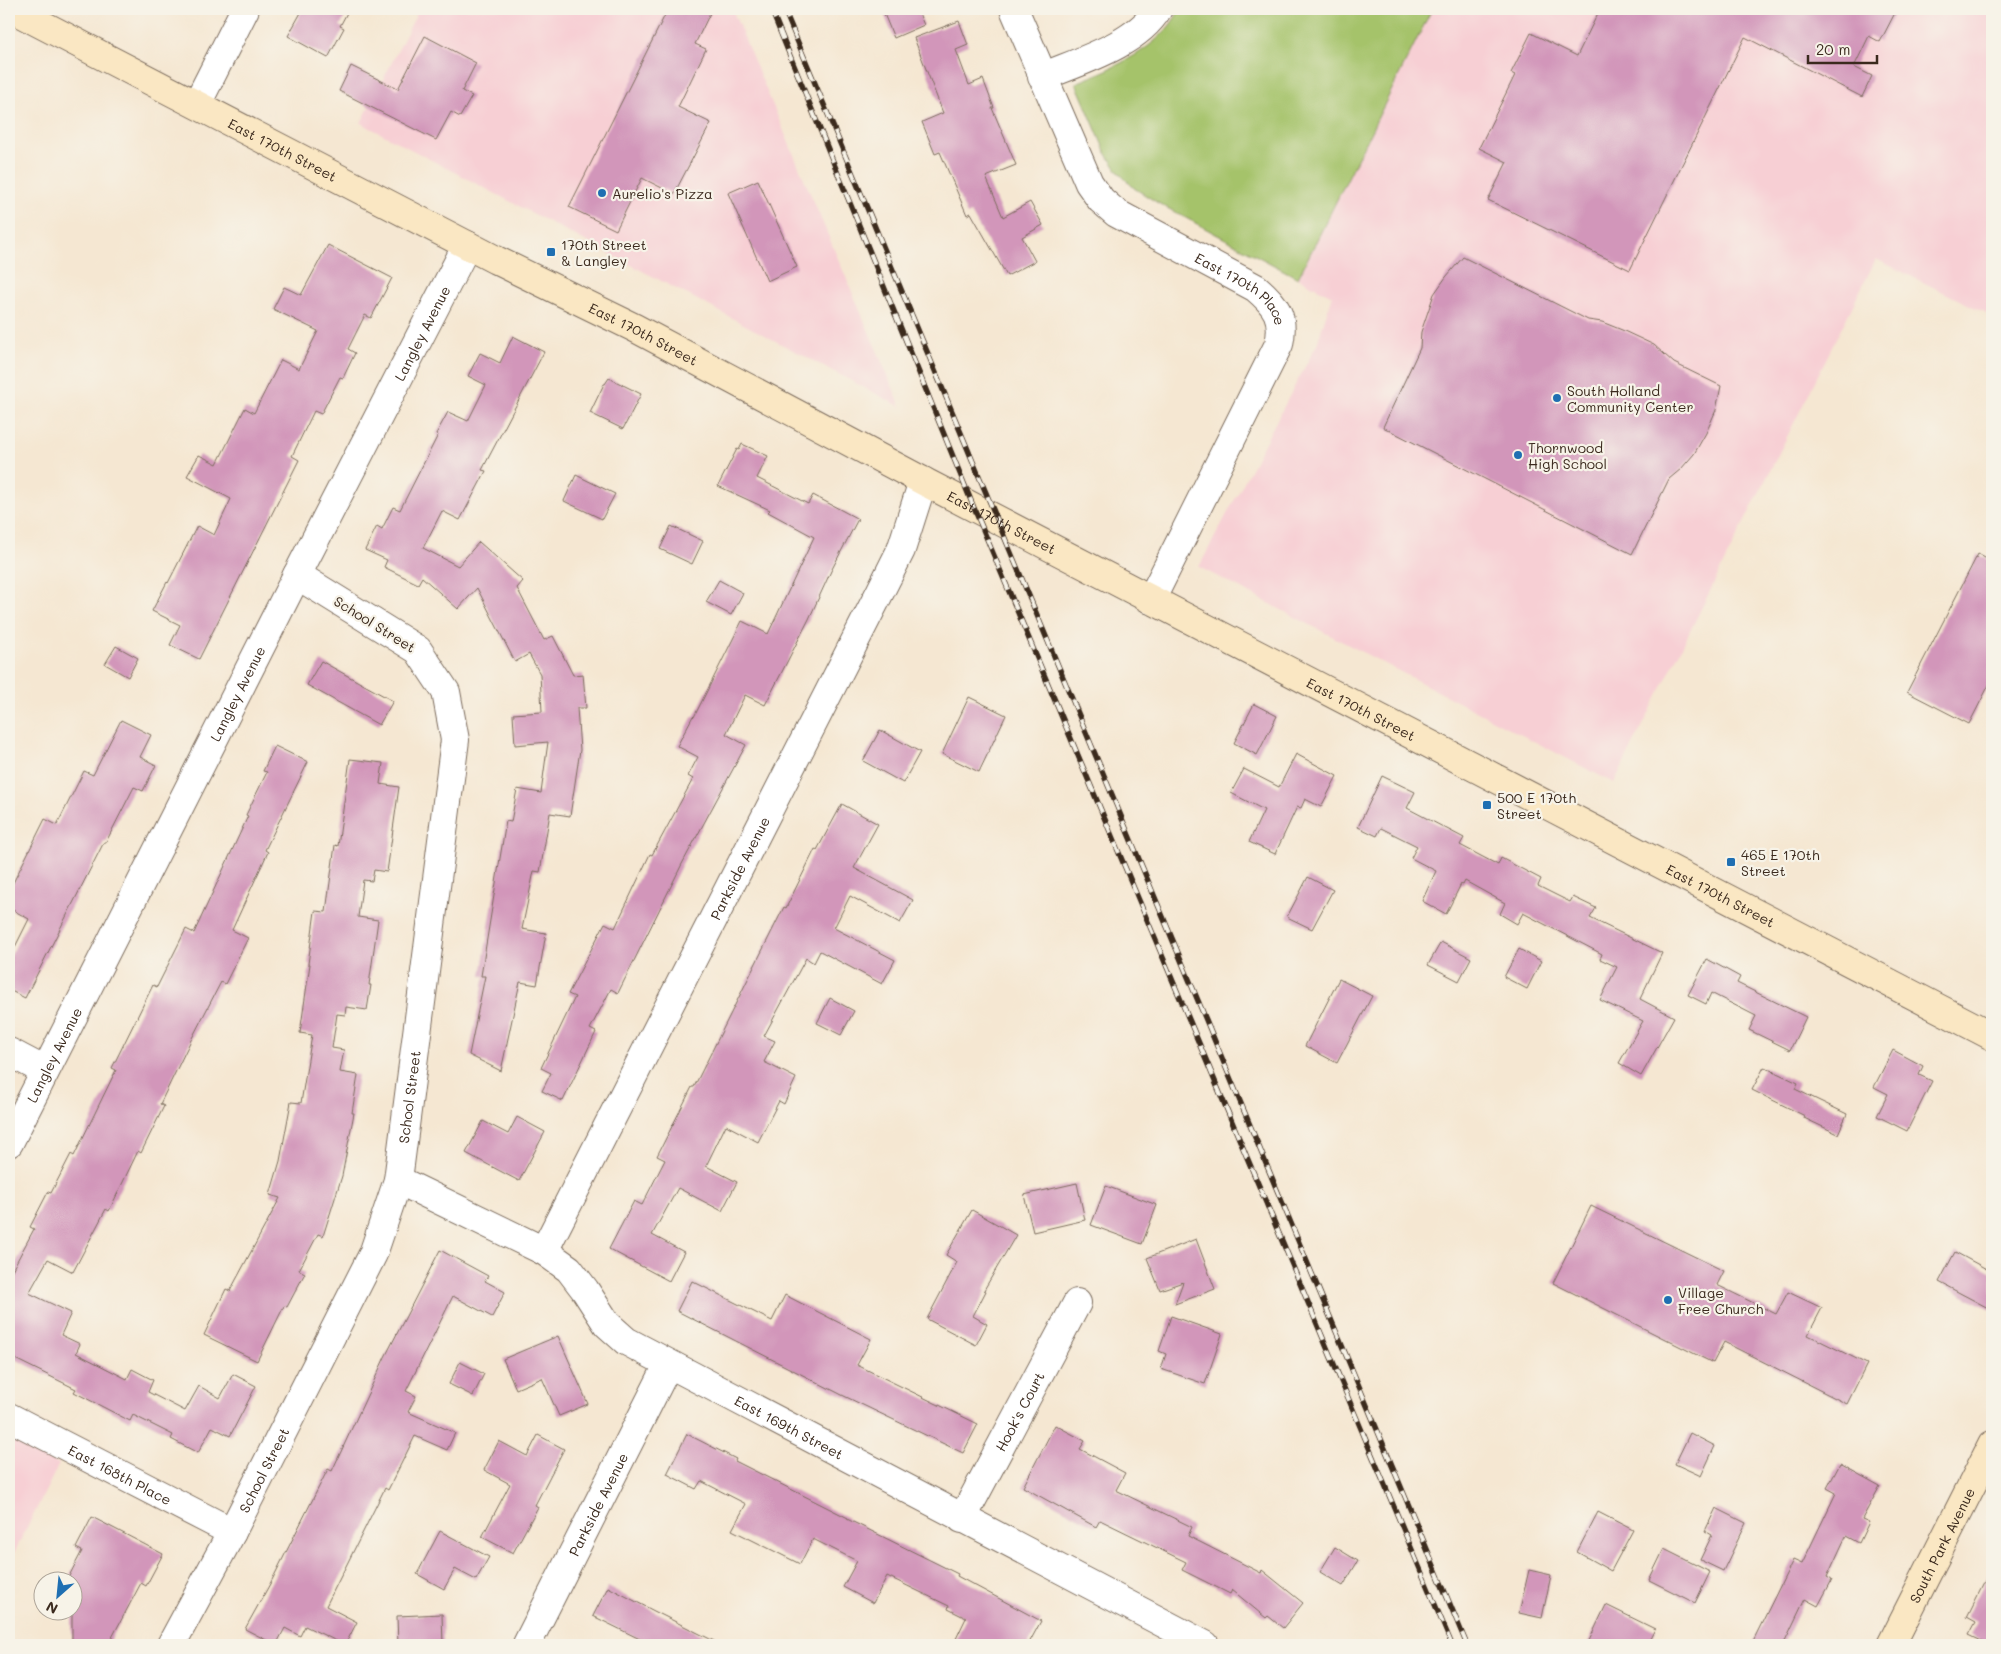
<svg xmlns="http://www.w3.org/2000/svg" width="2001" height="1654" font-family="Mali,sans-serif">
  <rect width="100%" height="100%" fill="#f7f3e8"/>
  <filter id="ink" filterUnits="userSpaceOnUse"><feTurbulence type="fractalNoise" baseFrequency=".02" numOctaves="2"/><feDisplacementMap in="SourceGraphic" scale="10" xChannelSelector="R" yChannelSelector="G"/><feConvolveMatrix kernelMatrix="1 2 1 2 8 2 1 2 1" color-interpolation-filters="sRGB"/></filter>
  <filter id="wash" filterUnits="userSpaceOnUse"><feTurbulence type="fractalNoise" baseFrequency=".0096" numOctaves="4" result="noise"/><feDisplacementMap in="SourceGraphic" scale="20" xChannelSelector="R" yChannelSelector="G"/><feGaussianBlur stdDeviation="1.12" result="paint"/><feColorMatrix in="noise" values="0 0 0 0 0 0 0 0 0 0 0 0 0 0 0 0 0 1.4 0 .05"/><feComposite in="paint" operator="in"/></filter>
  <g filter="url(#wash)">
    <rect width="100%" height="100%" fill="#f5e7d2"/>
    <!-- built -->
    <g fill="#f7cfd4">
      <path d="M 419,9 L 732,9 L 901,407 L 361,123 Z"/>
      <path d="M 1180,9 L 1992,9 L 1992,316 L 1876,259 L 1614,783 L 1199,567 L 1317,344 L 1332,296 L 1158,203 L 1134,188 L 1119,173 L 1105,151 L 1076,83 L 1117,66 L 1142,51 L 1162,34 Z"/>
      <path d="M 9,1438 L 59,1464 L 9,1563 Z"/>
    </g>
    <!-- green -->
    <path fill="#a5c36b" stroke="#707644" d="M 1180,9 L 1432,9 L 1298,278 L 1158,203 L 1134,188 L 1119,173 L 1105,151 L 1076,83 C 1115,67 1160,49 1180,9 Z"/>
    <g id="blocks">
      <!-- building -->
      <g fill="#d296ba">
        <path d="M 303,9 L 349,9 L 340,26 L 344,28 L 328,58 L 288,36 Z"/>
        <path d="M 668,9 L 712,9 L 695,44 L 706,49 L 678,107 L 711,123 L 674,194 L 642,178 L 616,230 L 569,207 Z"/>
        <path d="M 882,9 L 917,9 L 924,25 L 894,38 Z"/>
        <path d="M 1600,9 L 1897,9 L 1880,42 L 1869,36 L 1854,67 L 1872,76 L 1862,97 L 1745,37 L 1630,270 L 1488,200 L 1507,162 L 1479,148 L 1515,75 L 1511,73 L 1531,33 L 1577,56 Z"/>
        <path d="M 959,21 L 968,45 L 956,50 L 969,85 L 983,79 L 994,108 L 992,108 L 1016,165 L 986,177 L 1003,217 L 1030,202 L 1043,225 L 1022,237 L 1035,261 L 1007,276 L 971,213 L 967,215 L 940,152 L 935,154 L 922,122 L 943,113 L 914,38 Z"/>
        <path d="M 425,36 L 476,63 L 462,91 L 472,96 L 460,117 L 451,112 L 436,140 L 339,91 L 351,66 L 398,89 Z"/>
        <path d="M 758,180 L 797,267 L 767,281 L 728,193 Z"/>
        <path d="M 328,245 L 392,278 L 371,318 L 365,315 L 348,349 L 355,353 L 343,378 L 340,377 L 321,414 L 314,411 L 292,456 L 299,460 L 199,659 L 170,645 L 180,625 L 152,611 L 167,582 L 168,583 L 197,526 L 214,535 L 231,499 L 187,476 L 199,455 L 217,464 L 245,408 L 254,413 L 281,360 L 299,369 L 318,331 L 273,309 L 284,287 L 301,295 Z"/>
        <path d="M 1463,257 L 1588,320 L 1602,322 L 1622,330 L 1654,345 L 1674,363 L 1721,386 L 1716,410 L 1706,433 L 1694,454 L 1681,469 L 1669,479 L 1632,554 L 1383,427 L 1420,348 L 1421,332 L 1434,294 L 1446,277 Z"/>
        <path d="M 513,336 L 544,352 L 482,470 L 486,471 L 460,520 L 442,511 L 423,548 L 458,566 L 479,542 L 523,581 L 517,588 L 544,640 L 553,636 L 573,675 L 583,674 L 586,708 L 577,708 L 580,750 L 570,816 L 550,813 L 540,872 L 534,871 L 522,929 L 546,933 L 537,985 L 520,982 L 501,1071 L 469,1055 L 485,976 L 481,976 L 506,821 L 511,822 L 517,789 L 541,793 L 548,742 L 515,745 L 513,714 L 542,712 L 540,674 L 529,654 L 515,662 L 477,588 L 458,609 L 422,577 L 418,584 L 384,567 L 387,560 L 365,550 L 377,526 L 382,529 L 393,507 L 400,510 L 438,435 L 436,434 L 448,412 L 468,421 L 486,385 L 468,376 L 480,353 L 500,363 Z"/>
        <path d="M 609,378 L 641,394 L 623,429 L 590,413 L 604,384 L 605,384 Z"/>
        <path d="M 742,444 L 768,456 L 757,478 L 808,504 L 813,495 L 858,519 L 831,571 L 809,619 L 765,705 L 745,695 L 726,734 L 746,745 L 682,864 L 618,993 L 611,989 L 590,1029 L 596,1032 L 563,1101 L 542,1091 L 551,1073 L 541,1068 L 575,997 L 568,994 L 605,923 L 615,928 L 650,854 L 652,855 L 693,779 L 688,776 L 698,757 L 677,746 L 693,716 L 694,717 L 742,621 L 768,634 L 814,537 L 768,512 L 770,510 L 718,486 L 737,449 L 739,450 Z"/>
        <path d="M 576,475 L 615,494 L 602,519 L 564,501 Z"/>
        <path d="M 671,526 L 703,541 L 692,564 L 660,549 Z"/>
        <path d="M 1978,554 L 1992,562 L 1992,679 L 1969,724 L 1907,692 Z"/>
        <path d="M 719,580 L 743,593 L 731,615 L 706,602 Z"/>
        <path d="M 116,646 L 138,658 L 128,677 L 105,664 Z"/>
        <path d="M 321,661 L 393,701 L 379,725 L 307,685 Z"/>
        <path d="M 969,697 L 1006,715 L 979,772 L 942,754 Z"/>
        <path d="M 1254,704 L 1277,716 L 1257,755 L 1234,743 Z"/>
        <path d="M 121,720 L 151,735 L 140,757 L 156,765 L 143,791 L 134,787 L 106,842 L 104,842 L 25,998 L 9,990 L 9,959 L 29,919 L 9,908 L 9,891 L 45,819 L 57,825 L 84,771 L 93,775 Z"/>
        <path d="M 880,730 L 920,752 L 903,783 L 863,761 Z"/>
        <path d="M 275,746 L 308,762 L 265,850 L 268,852 L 232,930 L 248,938 L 225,984 L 221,982 L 191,1040 L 160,1104 L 164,1106 L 141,1153 L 138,1151 L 109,1211 L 106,1209 L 73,1272 L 48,1259 L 29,1293 L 71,1313 L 61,1335 L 80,1344 L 76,1353 L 127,1379 L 132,1369 L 153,1380 L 148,1392 L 185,1411 L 199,1386 L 220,1398 L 233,1374 L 256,1386 L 230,1436 L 212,1427 L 198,1453 L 171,1439 L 173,1435 L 133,1415 L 130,1421 L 74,1392 L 76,1389 L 9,1356 L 9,1276 L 34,1229 L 30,1227 L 48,1192 L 51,1193 L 71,1154 L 74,1156 L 116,1070 L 112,1068 L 153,985 L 157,987 L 186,929 L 194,933 L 248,816 L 246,815 L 267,772 L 263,771 Z"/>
        <path d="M 1296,754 L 1337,776 L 1321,807 L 1305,799 L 1301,808 L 1297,807 L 1275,854 L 1249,842 L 1264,810 L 1231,793 L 1244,769 L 1279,787 Z"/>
        <path d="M 350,759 L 383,763 L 380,784 L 399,787 L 387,872 L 374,870 L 372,881 L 363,880 L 358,917 L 378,920 L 369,985 L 371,985 L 367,1010 L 346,1007 L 345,1015 L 337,1014 L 332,1048 L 344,1050 L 340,1072 L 358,1075 L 352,1113 L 354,1113 L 342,1176 L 323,1236 L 318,1234 L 299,1270 L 305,1273 L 287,1307 L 284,1306 L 257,1361 L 204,1335 L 226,1289 L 230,1291 L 280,1198 L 270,1195 L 280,1161 L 291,1102 L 301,1103 L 312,1035 L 300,1033 L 310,964 L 308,964 L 315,911 L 326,912 L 335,845 L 338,846 Z"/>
        <path d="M 1382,776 L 1415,792 L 1407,808 L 1464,838 L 1460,845 L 1498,865 L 1501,858 L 1541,879 L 1538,886 L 1570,902 L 1573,897 L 1596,908 L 1590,918 L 1662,953 L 1640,999 L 1674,1017 L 1641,1076 L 1619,1063 L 1643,1021 L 1600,1000 L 1617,967 L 1600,959 L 1602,954 L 1523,913 L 1517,924 L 1500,914 L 1505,903 L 1465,881 L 1463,885 L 1461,884 L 1446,914 L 1422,901 L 1436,871 L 1411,858 L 1417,846 L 1381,828 L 1377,836 L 1358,827 Z"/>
        <path d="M 842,804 L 878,824 L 854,868 L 913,900 L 900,923 L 850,896 L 834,928 L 895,960 L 882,984 L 820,951 L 814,963 L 806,958 L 764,1036 L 775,1041 L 764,1062 L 796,1078 L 784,1104 L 779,1101 L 758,1142 L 726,1125 L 706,1166 L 737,1182 L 722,1211 L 678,1188 L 652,1235 L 684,1252 L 669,1281 L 609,1249 L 634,1201 L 642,1205 L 665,1160 L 657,1156 L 692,1087 L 694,1087 L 784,907 L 786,908 L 815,849 L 817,850 Z"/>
        <path d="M 1308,877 L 1333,890 L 1312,929 L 1287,917 Z"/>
        <path d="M 1441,942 L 1471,958 L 1459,981 L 1428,965 Z"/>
        <path d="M 1519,949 L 1541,961 L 1527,989 L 1504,977 Z"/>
        <path d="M 1707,959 L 1740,977 L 1737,983 L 1806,1017 L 1790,1050 L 1749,1030 L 1756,1016 L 1711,993 L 1706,1004 L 1688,995 Z"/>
        <path d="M 1339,979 L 1372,996 L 1337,1063 L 1305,1046 Z"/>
        <path d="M 830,998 L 854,1011 L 841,1035 L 817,1023 Z"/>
        <path d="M 1893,1050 L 1923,1066 L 1919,1075 L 1932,1081 L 1907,1131 L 1877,1116 L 1888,1094 L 1874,1087 Z"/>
        <path d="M 1764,1067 L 1798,1083 L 1795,1089 L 1847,1114 L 1838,1134 L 1804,1118 L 1805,1116 L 1752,1090 Z"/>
        <path d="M 517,1117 L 545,1132 L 519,1181 L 466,1153 L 483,1121 L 508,1134 Z"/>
        <path d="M 1077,1183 L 1085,1220 L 1033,1232 L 1024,1195 Z"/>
        <path d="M 1106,1186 L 1157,1205 L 1142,1244 L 1091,1225 Z"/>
        <path d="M 1591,1206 L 1724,1271 L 1717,1285 L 1776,1314 L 1788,1292 L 1822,1308 L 1808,1335 L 1867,1364 L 1847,1404 L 1724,1342 L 1713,1363 L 1553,1283 Z"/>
        <path d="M 972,1210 L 1016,1235 L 984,1290 L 986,1291 L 973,1316 L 987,1324 L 976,1345 L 927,1319 L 957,1262 L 946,1255 Z"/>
        <path d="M 1196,1239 L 1215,1289 L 1175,1304 L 1183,1282 L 1160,1290 L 1147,1258 Z"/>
        <path d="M 440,1250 L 488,1276 L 485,1281 L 505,1292 L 492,1317 L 453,1296 L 406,1391 L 416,1396 L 408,1412 L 455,1433 L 447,1450 L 415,1436 L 388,1490 L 385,1488 L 326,1606 L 357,1622 L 345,1645 L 305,1626 L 300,1636 L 285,1628 L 276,1645 L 245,1629 L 271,1582 L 328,1469 L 332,1471 L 385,1357 Z"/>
        <path d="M 1955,1252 L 1992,1272 L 1992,1310 L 1939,1282 Z"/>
        <path d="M 692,1281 L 772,1321 L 785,1295 L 871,1339 L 857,1365 L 978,1424 L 963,1453 L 842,1395 L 677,1311 Z"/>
        <path d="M 1171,1316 L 1222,1334 L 1205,1384 L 1161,1369 L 1166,1354 L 1159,1351 Z"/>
        <path d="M 558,1336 L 588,1404 L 559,1416 L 542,1378 L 516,1389 L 503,1359 Z"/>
        <path d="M 460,1362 L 484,1374 L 473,1396 L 449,1384 Z"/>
        <path d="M 1055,1425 L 1085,1441 L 1080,1449 L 1125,1473 L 1116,1490 L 1192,1527 L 1188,1536 L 1261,1573 L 1262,1570 L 1303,1603 L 1283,1628 L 1268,1616 L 1266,1618 L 1232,1590 L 1230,1594 L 1182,1570 L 1186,1562 L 1100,1520 L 1096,1527 L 1023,1487 Z"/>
        <path d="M 1690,1433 L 1715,1446 L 1701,1476 L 1675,1464 Z"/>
        <path d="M 687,1434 L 736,1459 L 735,1461 L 848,1518 L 847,1519 L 958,1574 L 957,1576 L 1041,1621 L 1028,1645 L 953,1645 L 966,1618 L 948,1609 L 949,1606 L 887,1576 L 873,1603 L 843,1587 L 857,1561 L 813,1539 L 800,1564 L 732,1530 L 746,1504 L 701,1481 L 696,1489 L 667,1474 Z"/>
        <path d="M 538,1435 L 564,1449 L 535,1505 L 538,1507 L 513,1553 L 482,1537 L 510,1484 L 484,1470 L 499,1441 L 527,1456 Z"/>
        <path d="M 1840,1464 L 1880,1486 L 1862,1519 L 1869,1522 L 1859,1543 L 1846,1536 L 1827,1577 L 1832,1580 L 1818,1606 L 1805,1599 L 1783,1645 L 1751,1645 L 1793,1560 L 1802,1564 L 1836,1493 L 1827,1488 Z"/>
        <path d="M 1716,1508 L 1746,1523 L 1723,1571 L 1700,1560 L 1712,1535 L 1705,1531 Z"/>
        <path d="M 1598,1512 L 1633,1530 L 1611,1571 L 1577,1552 Z"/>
        <path d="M 92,1517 L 163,1554 L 146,1586 L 141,1583 L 108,1645 L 72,1645 L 72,1582 L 66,1582 L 82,1551 L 76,1548 Z"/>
        <path d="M 440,1531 L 489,1557 L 476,1580 L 455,1569 L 444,1589 L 417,1574 Z"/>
        <path d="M 1335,1547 L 1358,1561 L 1343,1586 L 1320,1572 Z"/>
        <path d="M 1664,1549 L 1710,1572 L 1695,1603 L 1649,1580 Z"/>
        <path d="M 1992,1567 L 1992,1645 L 1990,1645 L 1969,1635 L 1976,1622 L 1967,1617 Z"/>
        <path d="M 1529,1570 L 1551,1575 L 1542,1618 L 1519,1613 Z"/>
        <path d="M 608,1587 L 654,1611 L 722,1645 L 652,1645 L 593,1616 Z"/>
        <path d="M 1606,1605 L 1655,1629 L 1647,1645 L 1587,1645 Z"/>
        <path d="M 442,1614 L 443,1645 L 398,1645 L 397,1616 Z"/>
      </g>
    </g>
  </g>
  <g filter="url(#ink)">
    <use href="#blocks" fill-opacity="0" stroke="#7c6c5d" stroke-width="1"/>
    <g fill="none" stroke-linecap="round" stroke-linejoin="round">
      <defs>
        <g id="street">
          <path id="s1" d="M 1014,9 L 1089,183 L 1101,200 L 1116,213 L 1256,288 C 1276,305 1285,317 1279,344 L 1151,600"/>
          <path d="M 1042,77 C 1080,61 1136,45 1158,9"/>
          <path d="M 197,104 L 245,9"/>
          <path d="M 9,1052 L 45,1071"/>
          <path id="s2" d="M 9,1143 L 297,575 L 467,245"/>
          <path id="s3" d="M 398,1180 L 544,1251 L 569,1269 L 585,1290 L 607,1324 L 626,1341 L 1205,1645"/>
          <path id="s4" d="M 544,1251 L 880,592 L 901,550 L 923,481"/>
          <path id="s5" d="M 9,1417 L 232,1532"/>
          <path id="s6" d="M 962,1519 L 1077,1303"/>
          <path id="s7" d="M 171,1645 L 232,1532 L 373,1254 L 398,1180 L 455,740 L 446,692 L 418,650 L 297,575"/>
          <path id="s8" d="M 529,1645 L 527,1644 L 668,1365"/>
        </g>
        <g id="secondary">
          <path id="s9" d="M 12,9 L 496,260 L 635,328 L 923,481 L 1992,1036"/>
          <path id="s10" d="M 1891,1645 L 1992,1445"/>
        </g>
      </defs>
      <!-- street casing -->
      <use href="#street" stroke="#7c6c5d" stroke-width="30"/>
      <!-- secondary casing -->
      <use href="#secondary" stroke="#7c6c5d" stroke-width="30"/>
      <!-- street -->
      <use href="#street" stroke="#fff" stroke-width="28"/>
      <!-- secondary -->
      <use href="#secondary" stroke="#fae7c3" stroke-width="28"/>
      <defs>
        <g id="rail">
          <path d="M 771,9 L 974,508 L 1452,1645"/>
          <path d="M 784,9 L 1467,1645"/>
        </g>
      </defs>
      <!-- rail casing -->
      <use href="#rail" stroke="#3b2a1e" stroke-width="5.5"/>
      <!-- rail -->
      <use href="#rail" stroke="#f7f3e8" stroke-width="4" stroke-dasharray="11" stroke-linecap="butt"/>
    </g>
  </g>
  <!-- markers -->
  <g fill="#1f6fb2" stroke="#f7f3e8" stroke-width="2">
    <circle cx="602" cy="193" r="5"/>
    <rect x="546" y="247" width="10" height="10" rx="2.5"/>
    <circle cx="1557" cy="398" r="5"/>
    <circle cx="1518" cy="455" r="5"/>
    <rect x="1482" y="800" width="10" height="10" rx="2.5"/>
    <rect x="1726" y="857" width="10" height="10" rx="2.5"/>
    <circle cx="1668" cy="1300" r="5"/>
  </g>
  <g text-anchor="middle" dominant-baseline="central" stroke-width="4.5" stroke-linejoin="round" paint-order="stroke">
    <!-- street labels -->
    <g font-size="14" fill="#3b2a1e" stroke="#f7f3e8">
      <text stroke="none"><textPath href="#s9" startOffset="305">East 170th Street</textPath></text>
      <text stroke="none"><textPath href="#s1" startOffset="378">East 170th Place</textPath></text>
      <text stroke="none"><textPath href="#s2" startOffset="909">Langley Avenue</textPath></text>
      <text stroke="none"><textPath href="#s9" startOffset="710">East 170th Street</textPath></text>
      <text stroke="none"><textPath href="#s9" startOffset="1115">East 170th Street</textPath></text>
      <text transform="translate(375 624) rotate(32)">School Street</text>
      <text stroke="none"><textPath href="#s2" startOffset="504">Langley Avenue</textPath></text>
      <text stroke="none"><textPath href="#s9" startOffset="1520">East 170th Street</textPath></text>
      <text stroke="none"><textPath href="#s4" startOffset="430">Parkside Avenue</textPath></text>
      <text stroke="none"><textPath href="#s9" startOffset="1925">East 170th Street</textPath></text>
      <text stroke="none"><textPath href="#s2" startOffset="99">Langley Avenue</textPath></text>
      <text stroke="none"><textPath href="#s7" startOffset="602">School Street</textPath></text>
      <text stroke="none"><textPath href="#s6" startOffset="122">Hook's Court</textPath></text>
      <text stroke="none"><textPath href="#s3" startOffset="470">East 169th Street</textPath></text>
      <text stroke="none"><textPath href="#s7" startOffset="198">School Street</textPath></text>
      <text stroke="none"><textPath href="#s5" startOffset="125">East 168th Place</textPath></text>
      <text stroke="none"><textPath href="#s8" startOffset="159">Parkside Avenue</textPath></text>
      <text stroke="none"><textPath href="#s10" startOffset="112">South Park Avenue</textPath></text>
    </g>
    <!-- poi labels -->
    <g font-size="14" fill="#3b2a1e" stroke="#f7f3e8" text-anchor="start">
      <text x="612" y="193">Aurelio's Pizza</text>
      <text x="561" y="244">170th Street<tspan x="561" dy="16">&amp; Langley</tspan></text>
      <text x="1567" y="390">South Holland<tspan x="1567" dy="16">Community Center</tspan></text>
      <text x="1528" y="447">Thornwood<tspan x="1528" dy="16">High School</tspan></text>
      <text x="1497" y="797">500 E 170th<tspan x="1497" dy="16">Street</tspan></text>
      <text x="1741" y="854">465 E 170th<tspan x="1741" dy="16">Street</tspan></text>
      <text x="1678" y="1292">Village<tspan x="1678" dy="16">Free Church</tspan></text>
    </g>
  </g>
  <!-- margin -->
  <rect width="2001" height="1654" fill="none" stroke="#f7f3e8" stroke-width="30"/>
  <!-- north arrow -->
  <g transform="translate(58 1596) rotate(207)"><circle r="24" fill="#f7f3e8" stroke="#aca397"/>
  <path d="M0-4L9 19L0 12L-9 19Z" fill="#1f6fb2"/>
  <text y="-8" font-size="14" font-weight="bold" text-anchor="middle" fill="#3b2a1e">N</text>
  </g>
  <!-- scale -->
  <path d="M1808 55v8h69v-8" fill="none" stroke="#3b2a1e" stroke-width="2.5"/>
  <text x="1816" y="55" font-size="15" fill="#3b2a1e" stroke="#f7f3e8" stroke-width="4" paint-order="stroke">20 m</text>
</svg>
